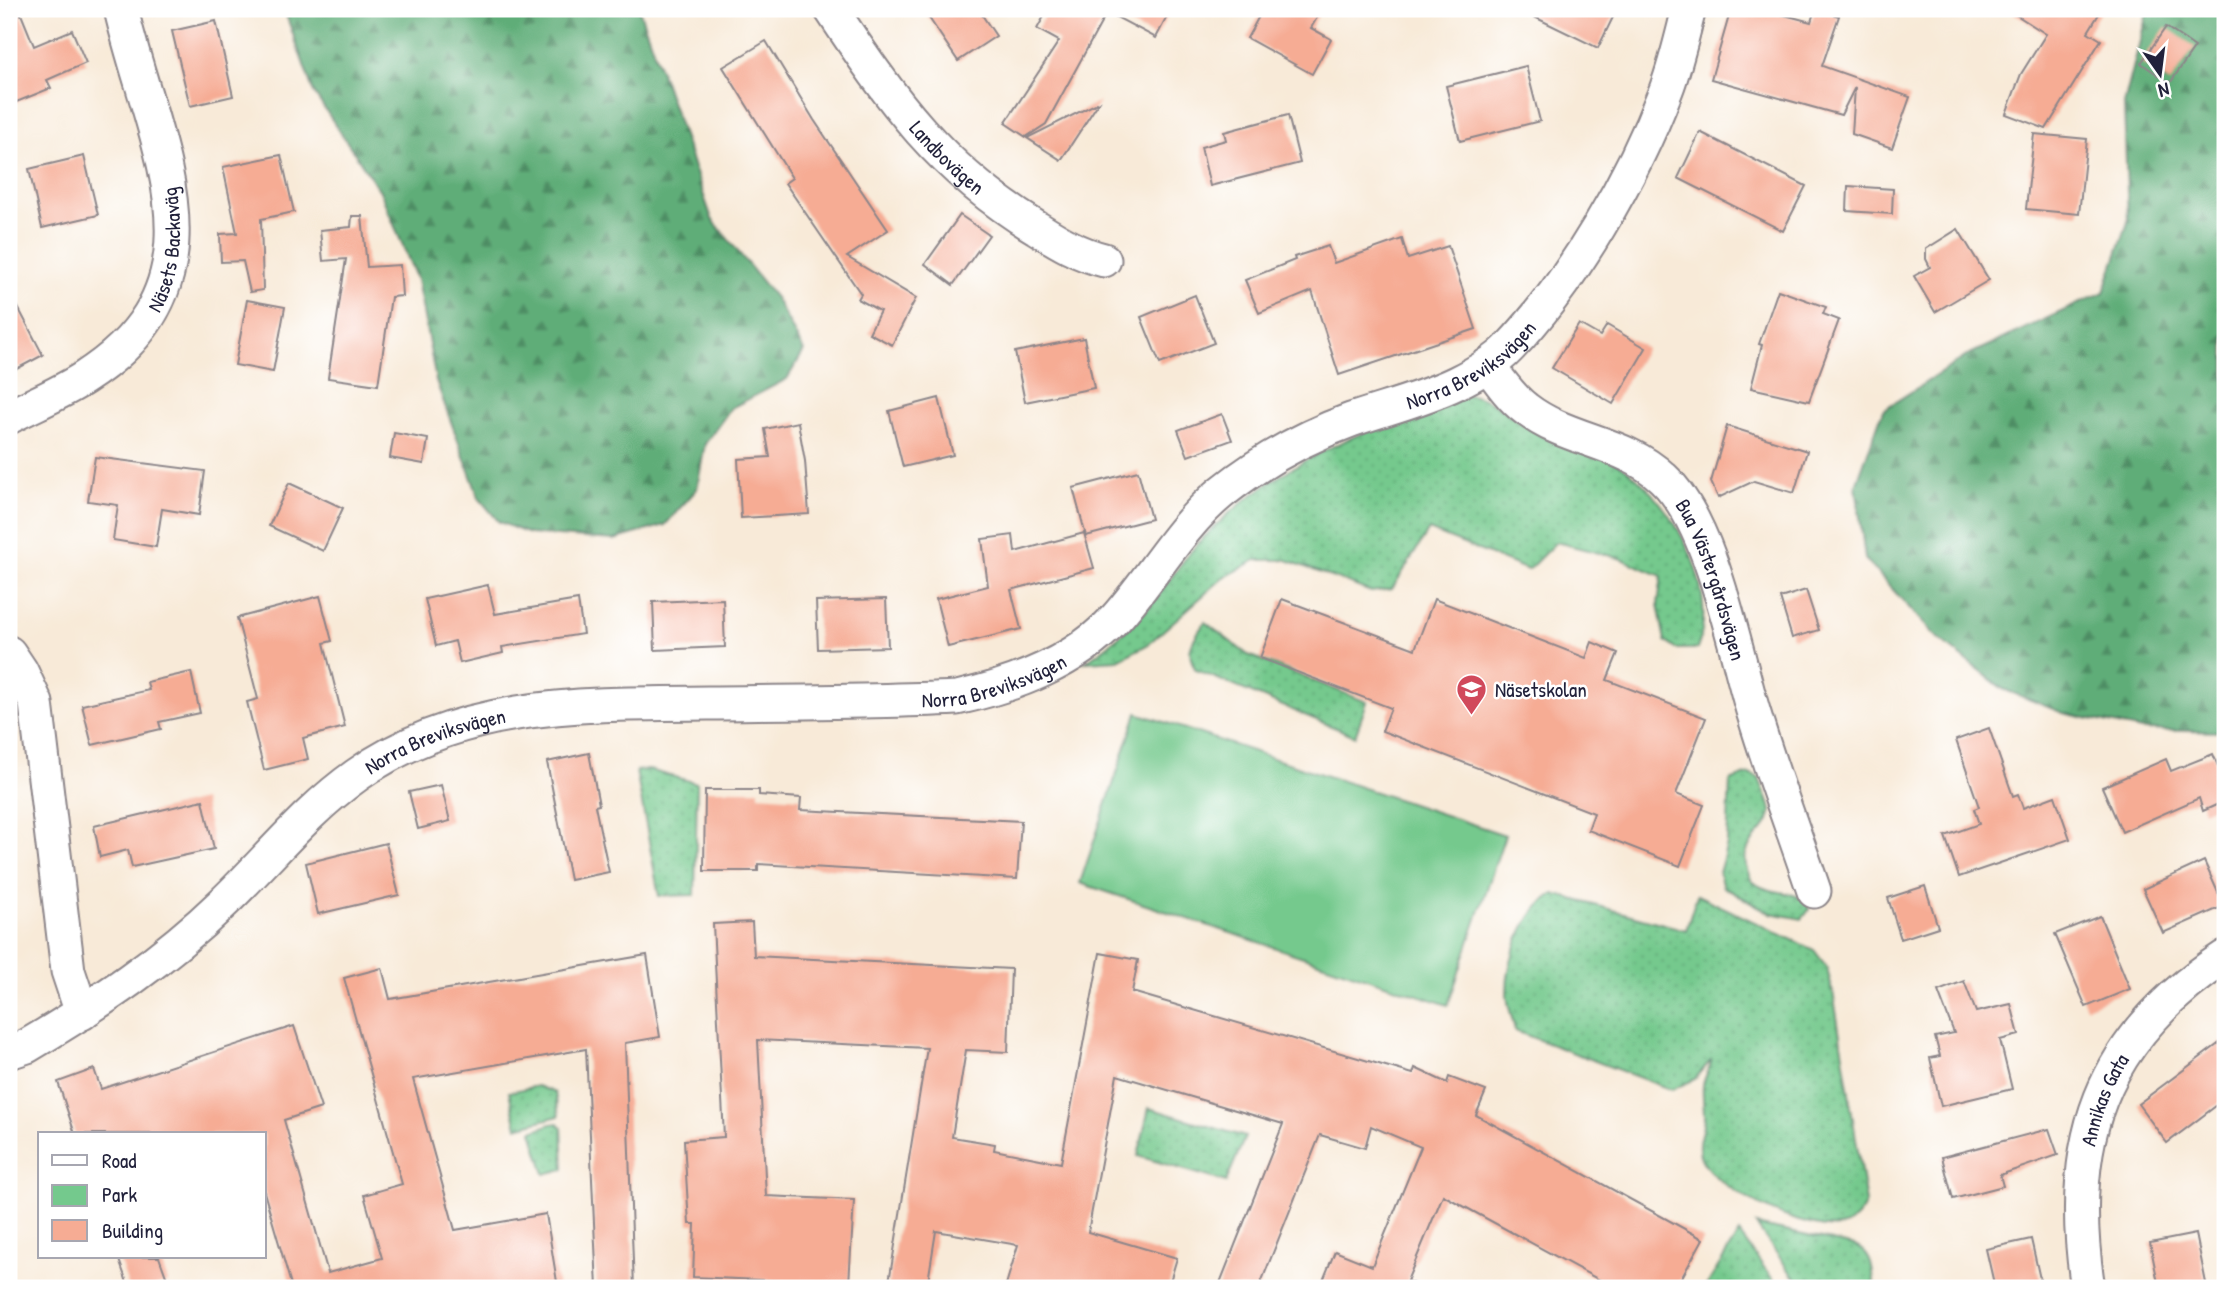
<svg xmlns="http://www.w3.org/2000/svg" width="2234" height="1297" font-family="'Patrick Hand',sans-serif">
  <defs>
    <pattern id="green-dots" width="8" height="8" patternUnits="userSpaceOnUse" patternTransform="scale(1.75)"><rect width="8" height="8" fill="#74c98d"/><path d="M2 2h.1M6 6h.1" fill="none" stroke="#64ac7b" stroke-width="1.8" stroke-linecap="round"/></pattern>
    <pattern id="forest-firs" width="22" height="20" patternUnits="userSpaceOnUse" patternTransform="scale(1.75)"><rect width="22" height="20" fill="#5fad78"/><path d="M5 1l3.5 6h-7zM16 11l3.5 6h-7z" fill="#4e8c64"/></pattern>
  </defs>
  <rect width="100%" height="100%" fill="#fff"/>
  <filter id="ink" filterUnits="userSpaceOnUse"><feTurbulence type="fractalNoise" baseFrequency=".0143" numOctaves="2"/><feDisplacementMap in="SourceGraphic" scale="14" xChannelSelector="R" yChannelSelector="G"/><feConvolveMatrix kernelMatrix="1 2 1 2 8 2 1 2 1" color-interpolation-filters="sRGB"/></filter>
  <filter id="wash" filterUnits="userSpaceOnUse"><feTurbulence type="fractalNoise" baseFrequency=".00686" numOctaves="4" result="noise"/><feDisplacementMap in="SourceGraphic" scale="28" xChannelSelector="R" yChannelSelector="G"/><feGaussianBlur stdDeviation="1.57" result="paint"/><feColorMatrix in="noise" values="0 0 0 0 0 0 0 0 0 0 0 0 0 0 0 0 0 1.4 0 .05"/><feComposite in="paint" operator="in"/></filter>
  <g filter="url(#wash)">
    <rect width="100%" height="100%" fill="#f8ead8"/>
    <!-- green -->
    <g fill="url(#green-dots)" stroke="#4b7664" stroke-width="2">
      <path d="M 1467,395 C 1495,397 1515,422 1540,435 C 1560,446 1585,448 1606,457 C 1665,485 1723,584 1697,649 L 1676,649 L 1665,641 L 1658,604 L 1662,576 L 1619,558 L 1556,542 L 1528,570 L 1429,530 L 1392,589 L 1371,592 L 1287,560 L 1256,560 L 1223,578 L 1147,645 L 1118,660 L 1085,662 C 1108,647 1131,627 1150,606 C 1168,585 1182,559 1202,539 C 1276,462 1368,427 1467,395 Z"/>
      <path d="M 1205,622 L 1248,655 L 1367,702 L 1355,736 L 1196,670 C 1184,650 1193,640 1205,622 Z"/>
      <path d="M 649,770 L 697,783 L 695,895 L 659,896 L 636,771 Z"/>
      <path d="M 1749,774 L 1759,778 C 1762,788 1772,804 1771,814 C 1768,834 1736,842 1748,873 C 1758,901 1806,884 1809,910 L 1802,919 L 1771,913 L 1723,887 L 1719,873 L 1727,844 L 1730,781 Z"/>
      <path d="M 1554,894 L 1686,930 L 1697,895 L 1814,950 L 1826,966 L 1833,991 L 1866,1203 C 1862,1212 1854,1223 1844,1226 C 1811,1236 1709,1188 1700,1155 C 1696,1142 1704,1130 1704,1117 C 1704,1107 1702,1095 1703,1085 C 1705,1076 1710,1068 1712,1059 L 1695,1079 L 1672,1090 L 1515,1031 C 1513,1019 1507,1005 1507,993 C 1507,958 1524,912 1554,894 Z"/>
      <path d="M 537,1086 L 555,1093 L 559,1116 L 517,1127 L 509,1092 Z"/>
      <path d="M 1149,1108 L 1245,1137 L 1226,1182 L 1138,1156 Z"/>
      <path d="M 551,1124 L 558,1123 L 562,1128 L 564,1169 L 545,1174 L 532,1131 Z"/>
      <path d="M 1756,1225 L 1855,1246 C 1874,1255 1872,1269 1875,1288 L 1802,1288 Z"/>
      <path d="M 1739,1233 L 1779,1288 L 1705,1288 Z"/>
    </g>
    <!-- forest -->
    <g fill="url(#forest-firs)" stroke="#40685a" stroke-width="2">
      <path d="M 284,9 L 639,9 L 712,219 L 776,299 L 804,351 L 787,379 L 731,408 L 705,444 L 697,489 L 665,525 L 614,540 L 529,534 L 499,522 L 479,498 L 436,381 L 417,280 L 380,191 L 314,93 Z"/>
      <path d="M 2148,9 L 2225,9 L 2225,732 L 2141,730 L 2063,713 L 2003,689 L 1935,636 L 1865,559 L 1856,485 L 1883,410 L 1970,354 L 2104,292 L 2128,222 L 2124,104 Z"/>
    </g>
    <!-- pitch -->
    <path fill="#74c98d" stroke="#4b7664" stroke-width="2" d="M 1137,713 L 1505,835 L 1448,1005 L 1080,883 Z"/>
    <g id="blocks">
      <!-- building -->
      <g fill="#f6ac94">
        <path d="M 9,9 L 19,9 L 34,46 L 72,30 L 86,63 L 47,80 L 51,88 L 9,105 Z"/>
        <path d="M 923,9 L 978,9 L 996,36 L 958,61 Z"/>
        <path d="M 1048,9 L 1171,9 L 1156,38 L 1107,12 L 1046,124 L 1026,137 L 1005,123 L 1059,41 L 1037,29 Z"/>
        <path d="M 1263,9 L 1322,9 L 1311,28 L 1331,39 L 1312,74 L 1247,38 Z"/>
        <path d="M 1518,9 L 1617,9 L 1598,48 Z"/>
        <path d="M 1731,9 L 1762,9 L 1811,22 L 1815,9 L 1839,16 L 1822,66 L 1910,97 L 1892,148 L 1852,134 L 1855,87 L 1841,115 L 1711,79 Z"/>
        <path d="M 2007,9 L 2102,9 L 2088,32 L 2101,40 L 2046,129 L 2006,114 L 2021,74 L 2046,34 Z"/>
        <path d="M 216,21 L 233,96 L 190,106 L 172,31 Z"/>
        <path d="M 2166,27 L 2195,47 L 2170,83 L 2141,63 Z"/>
        <path d="M 766,41 L 814,120 L 888,230 L 847,257 L 916,298 L 892,345 L 869,333 L 880,311 L 858,299 L 861,294 L 785,183 L 792,178 L 723,67 Z"/>
        <path d="M 1526,66 L 1540,121 L 1460,141 L 1446,86 Z"/>
        <path d="M 1099,102 L 1061,160 L 1027,138 Z"/>
        <path d="M 1288,115 L 1300,163 L 1210,186 L 1201,147 L 1226,140 L 1224,132 Z"/>
        <path d="M 1700,132 L 1806,186 L 1783,231 L 1678,178 Z"/>
        <path d="M 2034,134 L 2087,139 L 2079,214 L 2026,209 Z"/>
        <path d="M 281,155 L 294,212 L 261,219 L 263,290 L 250,292 L 243,261 L 221,262 L 220,234 L 237,233 L 223,167 Z"/>
        <path d="M 84,156 L 98,215 L 42,228 L 29,169 Z"/>
        <path d="M 1848,186 L 1893,189 L 1892,214 L 1847,211 Z"/>
        <path d="M 960,215 L 989,235 L 953,285 L 925,264 Z"/>
        <path d="M 352,216 L 362,216 L 367,267 L 400,265 L 402,296 L 391,297 L 378,385 L 328,378 L 346,259 L 323,261 L 320,230 L 351,227 Z"/>
        <path d="M 1958,229 L 1989,280 L 1935,312 L 1914,276 L 1930,267 L 1926,259 L 1926,249 Z"/>
        <path d="M 1402,239 L 1408,259 L 1448,246 L 1476,329 L 1339,375 L 1312,291 L 1259,313 L 1245,280 L 1295,260 L 1294,257 L 1328,246 L 1334,263 Z"/>
        <path d="M 9,290 L 43,355 L 9,373 Z"/>
        <path d="M 1778,290 L 1826,307 L 1823,314 L 1839,320 L 1809,401 L 1751,388 L 1762,345 L 1759,344 Z"/>
        <path d="M 1195,295 L 1214,343 L 1160,364 L 1141,317 Z"/>
        <path d="M 247,300 L 285,307 L 273,372 L 235,365 Z"/>
        <path d="M 1579,324 L 1600,336 L 1607,325 L 1646,348 L 1613,404 L 1552,368 Z"/>
        <path d="M 1084,338 L 1094,388 L 1025,402 L 1015,352 Z"/>
        <path d="M 939,398 L 953,455 L 903,467 L 889,411 Z"/>
        <path d="M 1222,414 L 1232,440 L 1188,456 L 1178,430 Z"/>
        <path d="M 798,422 L 805,461 L 809,514 L 741,518 L 738,459 L 770,457 L 765,429 Z"/>
        <path d="M 1727,426 L 1807,451 L 1794,493 L 1754,481 L 1718,498 L 1711,482 Z"/>
        <path d="M 394,433 L 428,439 L 424,464 L 390,458 Z"/>
        <path d="M 95,457 L 205,471 L 199,515 L 162,509 L 156,547 L 113,540 L 118,505 L 88,501 Z"/>
        <path d="M 1138,471 L 1151,519 L 1086,536 L 1073,488 Z"/>
        <path d="M 289,483 L 343,508 L 323,551 L 269,526 Z"/>
        <path d="M 1084,533 L 1094,568 L 1011,590 L 1021,629 L 948,647 L 936,599 L 988,586 L 982,539 L 1013,535 L 1015,552 Z"/>
        <path d="M 488,585 L 495,614 L 578,600 L 583,634 L 502,647 L 503,653 L 460,663 L 455,641 L 436,646 L 425,599 Z"/>
        <path d="M 1806,590 L 1819,630 L 1792,638 L 1780,598 Z"/>
        <path d="M 320,596 L 332,641 L 324,643 L 345,727 L 303,738 L 308,759 L 264,770 L 247,702 L 258,699 L 237,618 Z"/>
        <path d="M 723,599 L 725,647 L 655,650 L 653,602 Z"/>
        <path d="M 886,599 L 888,647 L 818,649 L 816,601 Z"/>
        <path d="M 1282,599 L 1415,649 L 1434,599 L 1586,658 L 1592,642 L 1618,653 L 1607,680 L 1706,718 L 1676,794 L 1704,805 L 1680,866 L 1588,830 L 1594,813 L 1382,731 L 1391,708 L 1260,658 Z"/>
        <path d="M 191,672 L 200,713 L 159,722 L 161,729 L 92,745 L 82,705 L 149,690 L 147,682 Z"/>
        <path d="M 1989,728 L 2013,796 L 2018,794 L 2023,808 L 2055,796 L 2070,839 L 1959,877 L 1945,836 L 1979,824 L 1974,809 L 1979,807 L 1956,740 Z"/>
        <path d="M 589,753 L 599,805 L 595,806 L 609,872 L 570,880 L 547,762 Z"/>
        <path d="M 2213,754 L 2225,783 L 2225,801 L 2203,811 L 2199,798 L 2122,832 L 2102,787 L 2166,759 L 2171,771 Z"/>
        <path d="M 441,785 L 450,821 L 418,829 L 409,792 Z"/>
        <path d="M 705,790 L 759,790 L 759,795 L 801,798 L 800,810 L 1021,821 L 1017,879 L 758,864 L 758,871 L 704,871 Z"/>
        <path d="M 203,800 L 214,849 L 132,867 L 128,850 L 100,857 L 94,826 Z"/>
        <path d="M 386,843 L 399,895 L 318,914 L 306,863 Z"/>
        <path d="M 2204,861 L 2224,906 L 2163,933 L 2143,889 Z"/>
        <path d="M 1925,886 L 1938,927 L 1901,939 L 1888,898 Z"/>
        <path d="M 2100,916 L 2130,989 L 2086,1007 L 2055,934 Z"/>
        <path d="M 752,922 L 754,956 L 1011,969 L 1008,1052 L 966,1050 L 952,1137 L 995,1144 L 994,1150 L 1061,1163 L 1100,953 L 1138,960 L 1132,992 L 1413,1074 L 1415,1068 L 1447,1083 L 1449,1077 L 1486,1091 L 1476,1115 L 1703,1239 L 1676,1288 L 1614,1288 L 1443,1195 L 1407,1281 L 1423,1288 L 1320,1288 L 1335,1251 L 1372,1266 L 1421,1147 L 1371,1126 L 1365,1148 L 1320,1135 L 1259,1288 L 1218,1288 L 1283,1124 L 1117,1075 L 1088,1232 L 1177,1258 L 1168,1288 L 1005,1288 L 1018,1245 L 936,1231 L 927,1288 L 888,1288 L 927,1048 L 758,1040 L 766,1196 L 854,1200 L 849,1284 L 693,1277 L 695,1224 L 689,1224 L 684,1140 L 724,1137 L 713,924 Z"/>
        <path d="M 647,955 L 660,1037 L 625,1043 L 634,1288 L 597,1288 L 586,1049 L 413,1079 L 455,1230 L 546,1214 L 558,1288 L 292,1288 L 264,1192 L 264,1134 L 75,1134 L 58,1082 L 94,1069 L 101,1089 L 294,1026 L 321,1108 L 284,1120 L 328,1273 L 382,1258 L 364,1195 L 402,1184 L 344,978 L 382,968 L 390,999 Z"/>
        <path d="M 1964,981 L 1976,1012 L 2011,1004 L 2019,1035 L 2000,1040 L 2012,1089 L 1941,1106 L 1930,1058 L 1940,1056 L 1935,1037 L 1954,1033 L 1938,991 Z"/>
        <path d="M 2225,1039 L 2225,1099 L 2167,1143 L 2138,1104 Z"/>
        <path d="M 2049,1129 L 2058,1155 L 2000,1175 L 2003,1186 L 1953,1199 L 1942,1157 Z"/>
        <path d="M 2196,1234 L 2207,1288 L 2159,1288 L 2150,1243 Z"/>
        <path d="M 2031,1239 L 2042,1288 L 1995,1288 L 1986,1249 Z"/>
        <path d="M 118,1257 L 159,1257 L 168,1282 L 150,1288 L 129,1288 Z"/>
      </g>
    </g>
  </g>
  <g filter="url(#ink)">
    <use href="#blocks" fill-opacity="0" stroke="#8d868a" stroke-width="2"/>
    <g fill="none" stroke-linecap="round" stroke-linejoin="round">
      <defs>
        <g id="minor">
          <path id="s1" d="M 831,9 C 892,101 941,170 1037,228 C 1059,242 1079,254 1104,260"/>
          <path id="s2" d="M 1488,365 C 1499,380 1511,398 1526,409 C 1567,441 1624,441 1663,478 C 1713,525 1734,649 1754,714 C 1772,774 1794,832 1814,891"/>
          <path id="s3" d="M 9,417 C 34,404 61,393 84,378 C 236,281 152,144 121,9"/>
          <path d="M 9,653 L 21,671 L 36,703 L 68,971 L 82,1013"/>
          <path id="s4" d="M 9,1052 L 27,1046 C 98,1004 164,960 223,903 C 268,860 306,811 357,775 C 460,701 587,704 708,703 C 791,702 874,702 957,698 C 1015,685 1075,663 1116,618 C 1152,578 1179,527 1222,492 C 1261,461 1304,437 1351,420 C 1386,408 1423,399 1456,383 C 1474,374 1495,363 1509,348 C 1573,281 1633,177 1666,90 C 1676,64 1682,36 1689,9"/>
          <path id="s5" d="M 2088,1288 C 2065,1143 2099,1039 2225,957"/>
        </g>
      </defs>
      <!-- minor casing -->
      <use href="#minor" stroke="#8d868a" stroke-width="37"/>
      <!-- minor -->
      <use href="#minor" stroke="#fff" stroke-width="33"/>
    </g>
  </g>
  <!-- icons -->
  <defs>
    <symbol id="school-pin" viewBox="-11 -11 22 30"><path d="M0 17L-7.5 6A9.5 9.5 0 1 1 7.5 6Z" fill="#d1495b" stroke="#fff"/><path d="M0-5L7-2L0 1L-7-2ZM-4 1L0 2.5L4 1V4Q0 6-4 4Z" fill="#fff"/></symbol>
  </defs>
  <g fill-rule="evenodd">
    <use href="#school-pin" x="1454" y="672" width="35" height="47"/>
  </g>
  <g text-anchor="middle" dominant-baseline="central" stroke-width="5" stroke-linejoin="round" paint-order="stroke">
    <!-- street labels -->
    <g font-size="21" fill="#22223b" stroke="#fff">
      <text stroke="none"><textPath href="#s1" startOffset="189">Landbovägen</textPath></text>
      <text stroke="none"><textPath href="#s3" startOffset="245">Näsets Backaväg</textPath></text>
      <text stroke="none"><textPath href="#s4" startOffset="1689">Norra Breviksvägen</textPath></text>
      <text stroke="none"><textPath href="#s2" startOffset="327">Bua Västergårdsvägen</textPath></text>
      <text stroke="none"><textPath href="#s4" startOffset="1101">Norra Breviksvägen</textPath></text>
      <text stroke="none"><textPath href="#s4" startOffset="534">Norra Breviksvägen</textPath></text>
      <text stroke="none"><textPath href="#s5" startOffset="192">Annikas Gata</textPath></text>
    </g>
    <!-- poi labels -->
    <g font-size="21" fill="#22223b" stroke="#fff" text-anchor="start">
      <text x="1495" y="689">Näsetskolan</text>
    </g>
  </g>
  <!-- margin -->
  <rect width="2234" height="1297" fill="none" stroke="#fff" stroke-width="35"/>
  <!-- legend -->
  <rect x="38" y="1132" width="228" height="126" fill="#ffffff" stroke="#a7a7b1" stroke-width="2"/>
  <rect x="52" y="1155" width="35" height="10" fill="#ffffff" stroke="#a7a7b1" stroke-width="2"/>
  <text x="102" y="1168" font-size="21" fill="#22223b">Road</text>
  <rect x="52" y="1185" width="35" height="21" fill="#74c98d" stroke="#a7a7b1" stroke-width="2"/>
  <text x="102" y="1202" font-size="21" fill="#22223b">Park</text>
  <rect x="52" y="1220" width="35" height="21" fill="#f6ac94" stroke="#a7a7b1" stroke-width="2"/>
  <text x="102" y="1238" font-size="21" fill="#22223b">Building</text>
  <!-- north arrow -->
  <g transform="translate(2160 74) rotate(166)" stroke="#ffffff" stroke-width="5" paint-order="stroke">
  <path d="M0-5L12 26L0 18L-12 26Z" fill="#22223b"/>
  <text y="-10" font-size="19" font-weight="bold" text-anchor="middle" fill="#22223b">N</text>
  </g>
</svg>
